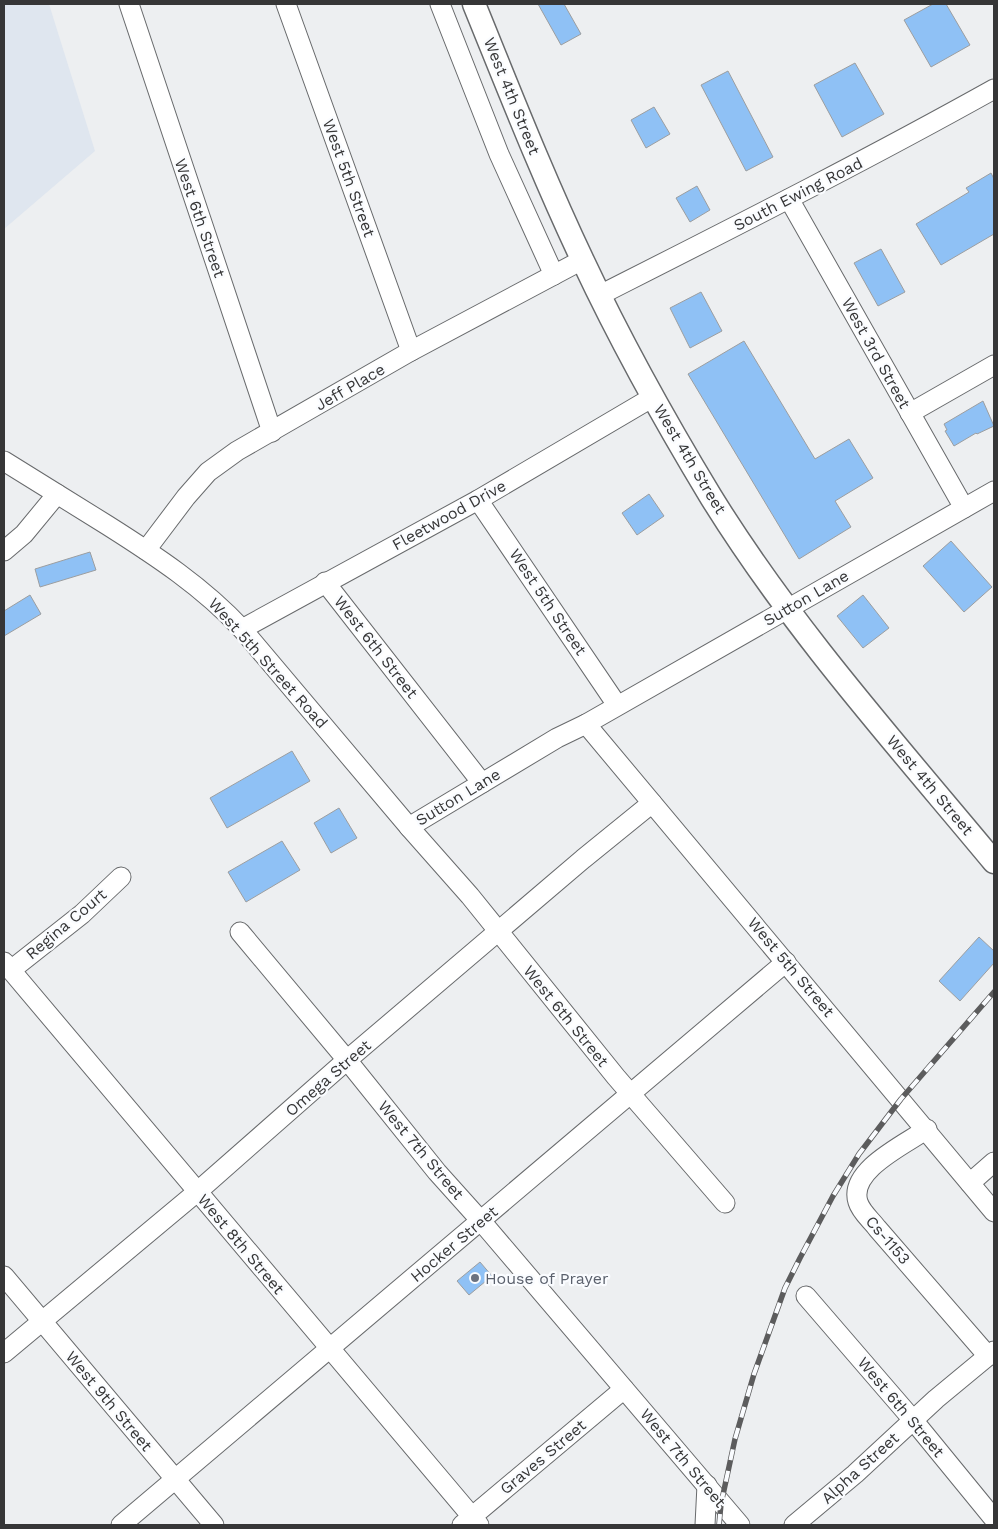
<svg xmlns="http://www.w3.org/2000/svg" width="998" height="1529" font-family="'Work Sans',sans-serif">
  <rect width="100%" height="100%" fill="#edeff1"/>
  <!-- built -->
  <path fill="#dfe6ef" d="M 4,4 L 49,4 L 95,151 L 4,229 Z"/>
  <!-- building -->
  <g fill="#8fc1f5" stroke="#9c9ea0">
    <path d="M 538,4 L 564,4 L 581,34 L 561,45 Z"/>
    <path d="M 933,4 L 946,4 L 970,45 L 931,67 L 904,20 Z"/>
    <path d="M 855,63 L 884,114 L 842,137 L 814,85 Z"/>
    <path d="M 728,71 L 773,157 L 746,171 L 701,85 Z"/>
    <path d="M 654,107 L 670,134 L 646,148 L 631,120 Z"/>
    <path d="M 991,173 L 994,179 L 994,234 L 941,265 L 916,224 L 969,192 L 966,188 Z"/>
    <path d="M 697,186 L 710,210 L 690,222 L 676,198 Z"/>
    <path d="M 881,249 L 905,292 L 878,306 L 854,263 Z"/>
    <path d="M 701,292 L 722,331 L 690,348 L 670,308 Z"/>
    <path d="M 744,341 L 815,459 L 849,439 L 873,478 L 835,501 L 851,527 L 799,559 L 688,374 Z"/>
    <path d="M 983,401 L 994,426 L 977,434 L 976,433 L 954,446 L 945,431 L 947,430 L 944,424 Z"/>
    <path d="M 649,494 L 664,516 L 637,535 L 622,513 Z"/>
    <path d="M 951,541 L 992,587 L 964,612 L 923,566 Z"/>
    <path d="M 90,552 L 96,570 L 40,587 L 35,569 Z"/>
    <path d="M 30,595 L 41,614 L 4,636 L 4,611 Z"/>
    <path d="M 863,595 L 889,628 L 863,648 L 837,616 Z"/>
    <path d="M 292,751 L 310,781 L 227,828 L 210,798 Z"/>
    <path d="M 339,808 L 357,838 L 331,853 L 314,823 Z"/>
    <path d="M 282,841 L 300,870 L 246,902 L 228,872 Z"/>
    <path d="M 979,937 L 994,951 L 994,963 L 960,1001 L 939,981 Z"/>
    <path d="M 480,1262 L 492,1276 L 469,1295 L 457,1281 Z"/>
  </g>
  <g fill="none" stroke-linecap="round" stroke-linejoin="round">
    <defs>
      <g id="minor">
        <path d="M 129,4 L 272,432"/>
        <path d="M 286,4 L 411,351"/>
        <path d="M 440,4 L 499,154 L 554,275"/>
        <path d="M 789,199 L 964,508"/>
        <path d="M 600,295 C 732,228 865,161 994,89"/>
        <path d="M 910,413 L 994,365"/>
        <path d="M 4,461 C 38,482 73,504 107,525 C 156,556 203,587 242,629 L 409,827 L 470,896 L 616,1077 L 725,1203"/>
        <path d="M 478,500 L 617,705"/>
        <path d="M 146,550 L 186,497 L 208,472 L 237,451 L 411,351 L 582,260"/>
        <path d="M 4,551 L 24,534 L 57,494"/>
        <path d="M 325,582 L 482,783"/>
        <path d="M 242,629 L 478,500 L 653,397"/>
        <path d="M 586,724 L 994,1212"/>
        <path d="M 409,827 L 557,738 L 586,724 L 994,491"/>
        <path d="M 240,932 L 347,1060 L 437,1172 L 481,1221 L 740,1525"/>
        <path d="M 4,962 L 479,1525"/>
        <path d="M 11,970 L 82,914 L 121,877"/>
        <path d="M 927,1129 C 906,1144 848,1170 858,1202 C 861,1212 871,1220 877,1228 L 988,1356"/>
        <path d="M 970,1183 L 994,1162"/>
        <path d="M 4,1276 L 214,1525"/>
        <path d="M 806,1296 L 913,1420 L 994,1519"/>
        <path d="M 4,1353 L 197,1192 L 347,1060 L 583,859 L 652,803"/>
        <path d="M 121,1525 L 786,962"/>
        <path d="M 462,1525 L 624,1389"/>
        <path d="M 705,1525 L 707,1485"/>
        <path d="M 794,1525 L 855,1474 L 936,1399 L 994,1351"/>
      </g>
      <path id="major" d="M 474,4 C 509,90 543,177 583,261 C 621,342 665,421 711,497 C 792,628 896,744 994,862"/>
    </defs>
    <!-- minor casing -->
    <use href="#minor" stroke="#686a6c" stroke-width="21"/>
    <!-- major casing -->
    <use href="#major" stroke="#686a6c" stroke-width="25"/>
    <!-- minor -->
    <use href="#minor" stroke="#fff" stroke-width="19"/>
    <!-- major -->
    <use href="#major" stroke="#fff" stroke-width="22"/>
    <defs>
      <path id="rail" d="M 719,1525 L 721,1504 L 735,1439 L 754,1374 L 785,1288 L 800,1258 L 833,1196 L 859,1154 L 901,1099 L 994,992"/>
    </defs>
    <!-- rail casing -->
    <use href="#rail" stroke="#5c5c5d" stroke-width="5.5"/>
    <!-- rail -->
    <use href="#rail" stroke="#fafcff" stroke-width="4" stroke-dasharray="11" stroke-linecap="butt"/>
  </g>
  <!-- markers -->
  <circle fill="#6b7280" stroke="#fafcff" stroke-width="2" cx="475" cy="1278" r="5"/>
  <g text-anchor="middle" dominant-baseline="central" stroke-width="4.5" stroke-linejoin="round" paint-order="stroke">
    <!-- street labels -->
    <g font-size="16" fill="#363637" stroke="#fafcff">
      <text transform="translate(512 96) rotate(68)">West 4th Street</text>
      <text transform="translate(349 178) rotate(70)">West 5th Street</text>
      <text transform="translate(798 194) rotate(-27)">South Ewing Road</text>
      <text transform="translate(200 218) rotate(71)">West 6th Street</text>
      <text transform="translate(876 353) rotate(61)">West 3rd Street</text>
      <text transform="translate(350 387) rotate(-30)">Jeff Place</text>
      <text transform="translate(690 459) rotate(59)">West 4th Street</text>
      <text transform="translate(449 515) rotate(-29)">Fleetwood Drive</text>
      <text transform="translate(806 598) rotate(-30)">Sutton Lane</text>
      <text transform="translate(548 602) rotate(56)">West 5th Street</text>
      <text transform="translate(376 647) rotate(52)">West 6th Street</text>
      <text transform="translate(268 663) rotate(48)">West 5th Street Road</text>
      <text transform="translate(930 785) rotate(50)">West 4th Street</text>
      <text transform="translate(458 797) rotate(-31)">Sutton Lane</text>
      <text transform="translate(66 924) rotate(-40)">Regina Court</text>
      <text transform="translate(791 967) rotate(50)">West 5th Street</text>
      <text transform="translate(566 1016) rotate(51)">West 6th Street</text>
      <text transform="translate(328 1078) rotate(-41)">Omega Street</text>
      <text transform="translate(421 1150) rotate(50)">West 7th Street</text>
      <text transform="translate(888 1240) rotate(49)">Cs-1153</text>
      <text transform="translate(241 1244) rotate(50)">West 8th Street</text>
      <text transform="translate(454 1244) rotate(-40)">Hocker Street</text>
      <text transform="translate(109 1401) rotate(50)">West 9th Street</text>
      <text transform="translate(901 1407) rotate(50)">West 6th Street</text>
      <text transform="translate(543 1457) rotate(-40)">Graves Street</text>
      <text transform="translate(683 1458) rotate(50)">West 7th Street</text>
      <text transform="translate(860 1468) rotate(-42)">Alpha Street</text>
    </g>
    <!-- worship labels -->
    <g font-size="16" fill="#5b616d" stroke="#fafcff" text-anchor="start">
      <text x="485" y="1278">House of Prayer</text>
    </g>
  </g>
  <!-- border -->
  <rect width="998" height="1529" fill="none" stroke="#363637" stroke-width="10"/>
</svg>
